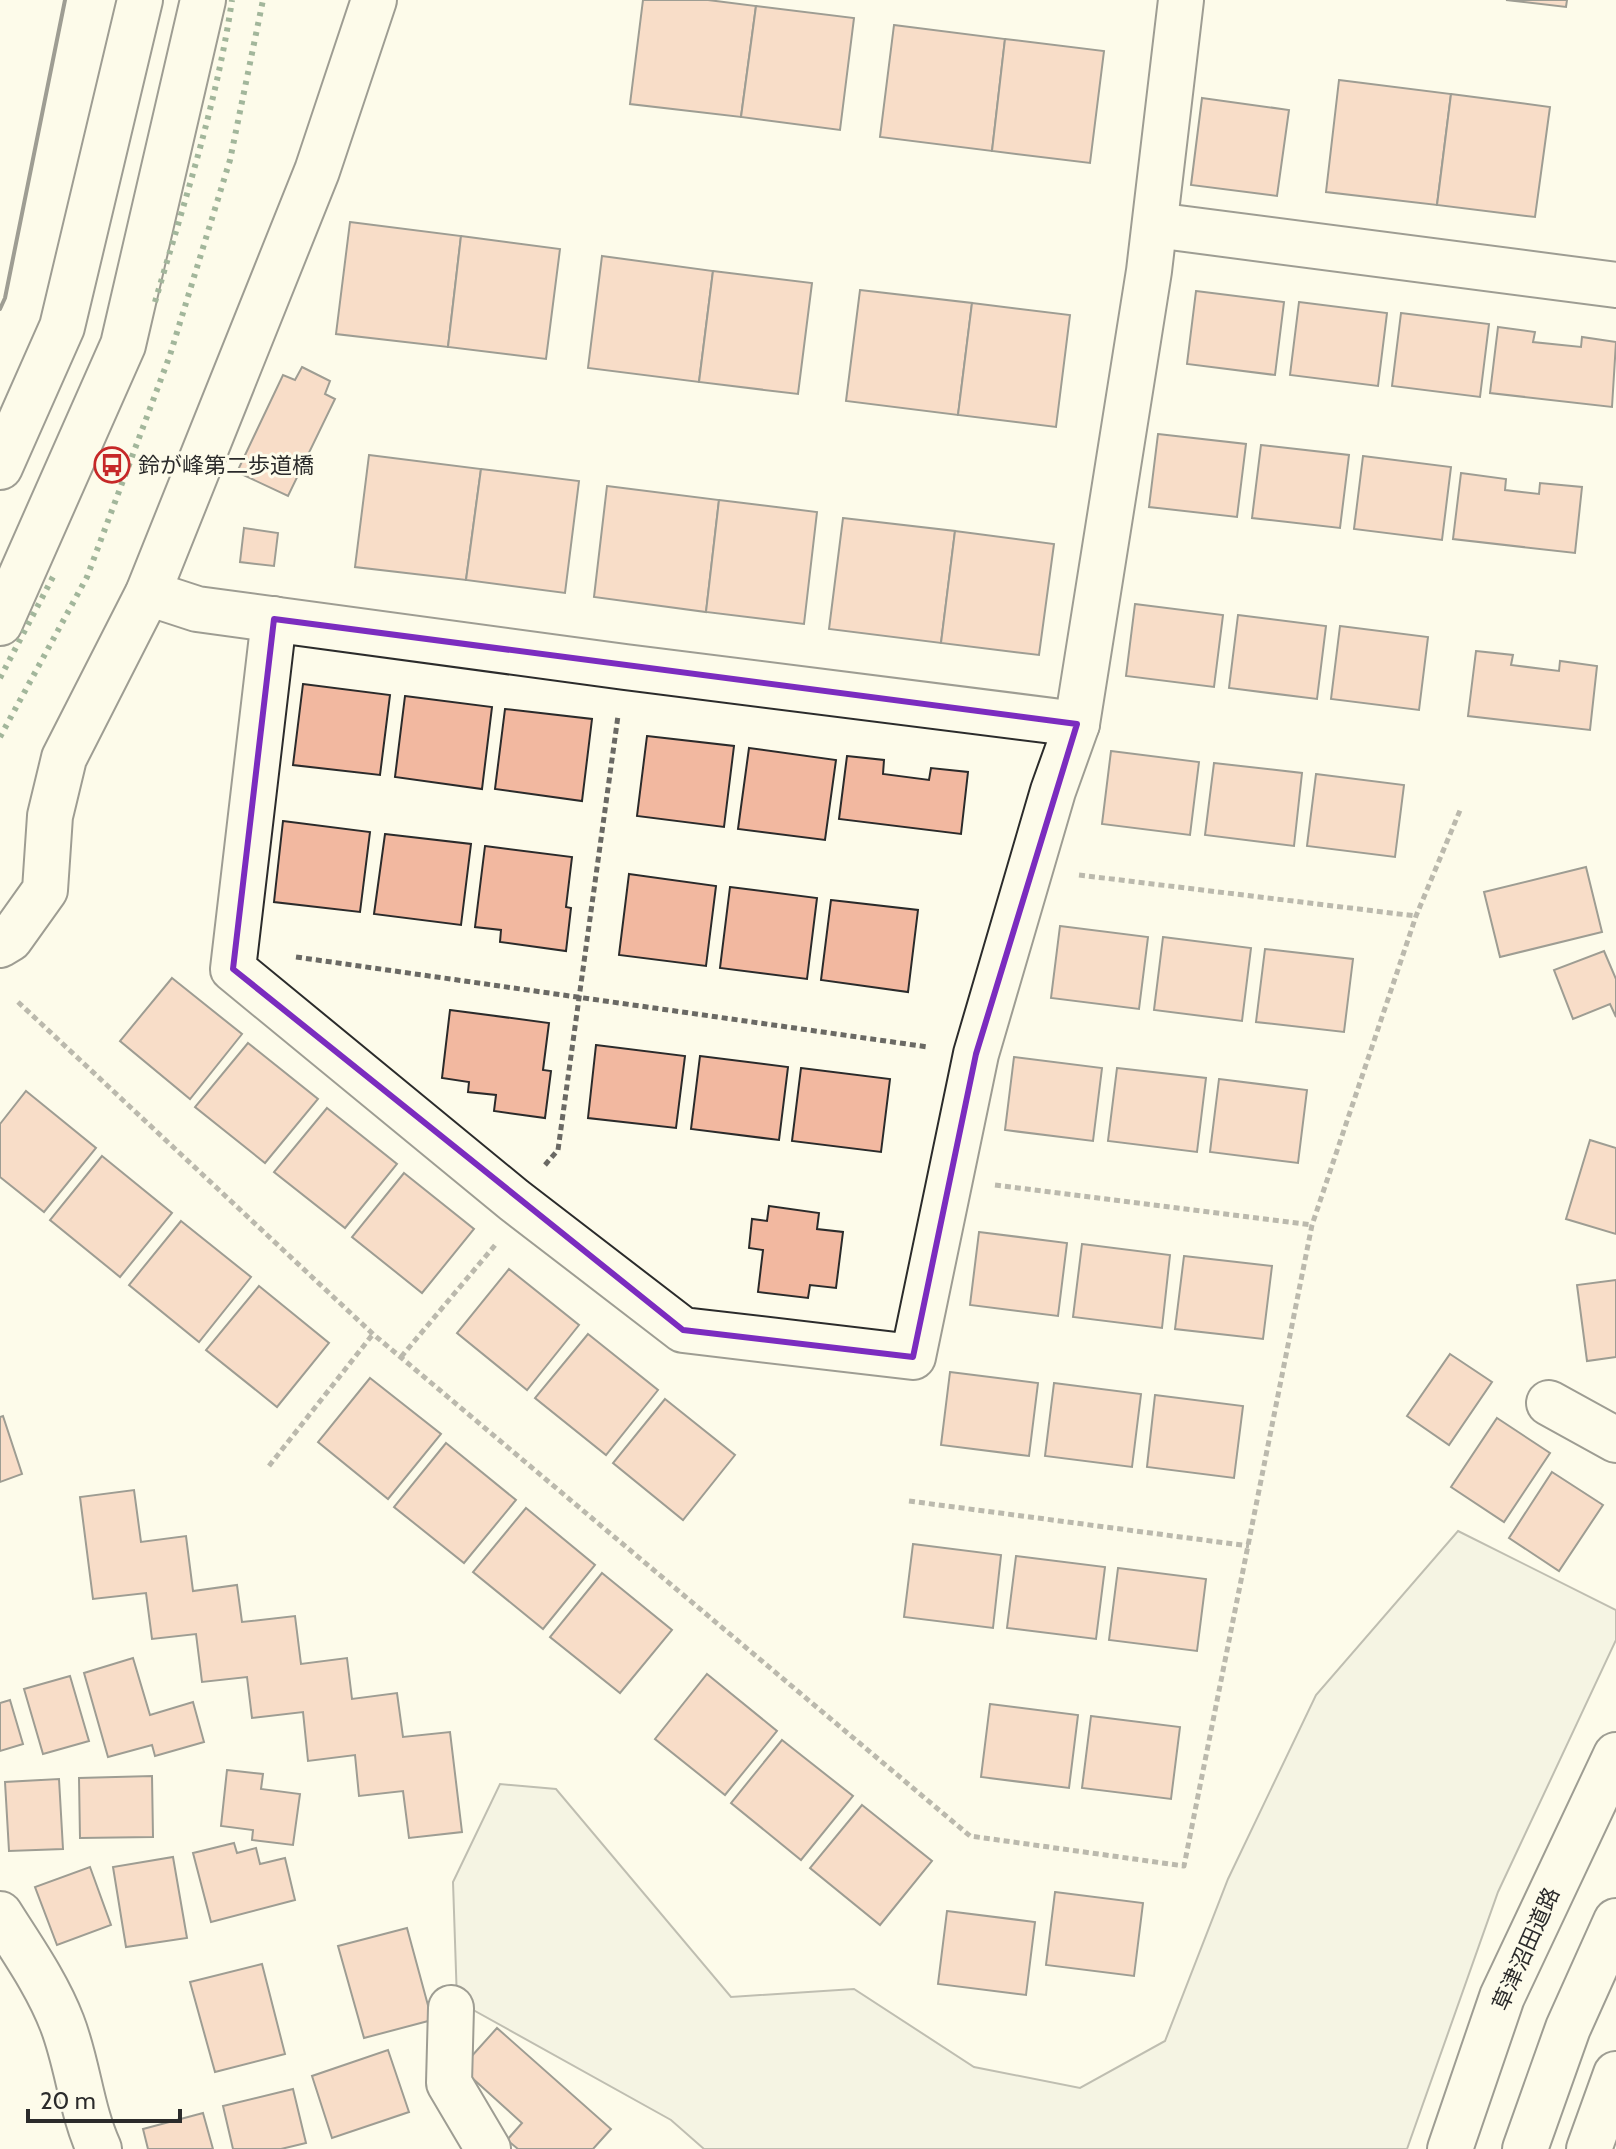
<svg xmlns="http://www.w3.org/2000/svg" width="1616" height="2149" font-family="Cabin,'Noto Sans JP',sans-serif">
  <rect width="100%" height="100%" fill="#fdfbea"/>
  <!-- green -->
  <path fill="#ecebdb" stroke="#74746e" stroke-width="2" d="M 1458,1531 L 1616,1610 L 1616,1640 L 1498,1892 L 1407,2149 L 704,2149 L 671,2120 L 457,2001 L 453,1882 L 500,1784 L 556,1789 L 731,1997 L 854,1989 L 974,2067 L 1080,2088 L 1165,2041 L 1228,1879 L 1316,1695 Z"/>
  <!-- building -->
  <g fill="#f2b8a0" stroke="#2b2b2b" stroke-width="2">
    <path d="M 643,0 L 708,0 L 756,6 L 741,117 L 630,104 Z"/>
    <path d="M 1506,0 L 1567,0 L 1566,7 Z"/>
    <path d="M 756,6 L 854,18 L 840,130 L 741,117 Z"/>
    <path d="M 894,25 L 1005,39 L 992,151 L 880,137 Z"/>
    <path d="M 1005,39 L 1104,51 L 1090,163 L 992,151 Z"/>
    <path d="M 1339,80 L 1451,94 L 1437,205 L 1326,192 Z"/>
    <path d="M 1451,94 L 1550,107 L 1535,217 L 1437,205 Z"/>
    <path d="M 1202,98 L 1289,110 L 1277,196 L 1191,185 Z"/>
    <path d="M 350,222 L 461,236 L 448,347 L 336,334 Z"/>
    <path d="M 461,236 L 560,249 L 546,359 L 448,347 Z"/>
    <path d="M 602,256 L 713,271 L 699,382 L 588,368 Z"/>
    <path d="M 713,271 L 812,283 L 798,394 L 699,382 Z"/>
    <path d="M 860,290 L 972,303 L 958,415 L 846,401 Z"/>
    <path d="M 1196,291 L 1284,302 L 1275,375 L 1187,364 Z"/>
    <path d="M 1299,302 L 1387,313 L 1378,386 L 1290,375 Z"/>
    <path d="M 972,303 L 1070,315 L 1056,427 L 958,415 Z"/>
    <path d="M 1401,313 L 1489,324 L 1480,397 L 1392,386 Z"/>
    <path d="M 1498,327 L 1535,332 L 1533,342 L 1581,347 L 1582,337 L 1616,342 L 1612,407 L 1490,393 Z"/>
    <path d="M 302,367 L 330,381 L 325,394 L 335,399 L 288,496 L 237,472 L 283,375 L 295,380 Z"/>
    <path d="M 1158,434 L 1246,444 L 1237,517 L 1149,507 Z"/>
    <path d="M 1261,445 L 1349,455 L 1340,528 L 1252,518 Z"/>
    <path d="M 369,455 L 481,469 L 466,580 L 355,567 Z"/>
    <path d="M 1363,456 L 1451,467 L 1442,540 L 1354,529 Z"/>
    <path d="M 481,469 L 579,481 L 565,593 L 466,580 Z"/>
    <path d="M 1461,473 L 1506,479 L 1505,490 L 1539,494 L 1540,483 L 1582,487 L 1575,553 L 1453,539 Z"/>
    <path d="M 607,486 L 719,500 L 706,612 L 594,597 Z"/>
    <path d="M 719,500 L 817,512 L 804,624 L 706,612 Z"/>
    <path d="M 843,518 L 955,531 L 941,643 L 829,629 Z"/>
    <path d="M 244,528 L 278,533 L 274,566 L 240,562 Z"/>
    <path d="M 955,531 L 1054,544 L 1039,655 L 941,643 Z"/>
    <path d="M 1135,604 L 1223,615 L 1214,687 L 1126,676 Z"/>
    <path d="M 1238,615 L 1326,626 L 1317,699 L 1229,688 Z"/>
    <path d="M 1340,626 L 1428,637 L 1419,710 L 1331,699 Z"/>
    <path d="M 1476,651 L 1513,655 L 1511,665 L 1559,671 L 1560,661 L 1597,666 L 1590,730 L 1468,716 Z"/>
    <path d="M 303,684 L 390,695 L 380,775 L 293,765 Z"/>
    <path d="M 405,696 L 492,707 L 482,789 L 395,777 Z"/>
    <path d="M 505,709 L 592,719 L 582,801 L 495,789 Z"/>
    <path d="M 647,736 L 734,746 L 724,827 L 637,816 Z"/>
    <path d="M 749,748 L 836,760 L 825,840 L 738,829 Z"/>
    <path d="M 1111,751 L 1199,762 L 1190,835 L 1102,824 Z"/>
    <path d="M 847,756 L 884,760 L 883,774 L 929,780 L 931,768 L 968,772 L 961,834 L 839,819 Z"/>
    <path d="M 1214,763 L 1302,773 L 1294,846 L 1205,835 Z"/>
    <path d="M 1316,774 L 1404,785 L 1395,857 L 1307,846 Z"/>
    <path d="M 283,821 L 370,832 L 360,912 L 274,902 Z"/>
    <path d="M 385,834 L 471,844 L 461,925 L 374,914 Z"/>
    <path d="M 485,846 L 572,857 L 566,907 L 571,908 L 566,951 L 500,942 L 501,930 L 475,927 Z"/>
    <path d="M 1586,867 L 1602,932 L 1500,957 L 1484,892 Z"/>
    <path d="M 629,874 L 716,886 L 706,966 L 619,955 Z"/>
    <path d="M 730,887 L 817,898 L 807,979 L 720,968 Z"/>
    <path d="M 831,900 L 918,910 L 908,992 L 821,980 Z"/>
    <path d="M 1060,926 L 1148,937 L 1139,1009 L 1051,998 Z"/>
    <path d="M 1163,937 L 1251,948 L 1242,1021 L 1154,1010 Z"/>
    <path d="M 1265,949 L 1353,959 L 1344,1032 L 1256,1022 Z"/>
    <path d="M 1604,951 L 1616,979 L 1616,1017 L 1610,1004 L 1573,1019 L 1554,970 Z"/>
    <path d="M 172,978 L 242,1034 L 190,1099 L 120,1041 Z"/>
    <path d="M 450,1010 L 549,1023 L 543,1070 L 551,1071 L 545,1118 L 494,1111 L 496,1095 L 468,1092 L 469,1082 L 442,1078 Z"/>
    <path d="M 248,1043 L 318,1099 L 265,1163 L 195,1107 Z"/>
    <path d="M 596,1045 L 685,1056 L 676,1128 L 588,1118 Z"/>
    <path d="M 700,1056 L 788,1067 L 779,1140 L 691,1129 Z"/>
    <path d="M 1014,1057 L 1102,1068 L 1093,1141 L 1005,1130 Z"/>
    <path d="M 801,1068 L 890,1079 L 881,1152 L 792,1141 Z"/>
    <path d="M 1117,1068 L 1206,1078 L 1197,1152 L 1108,1141 Z"/>
    <path d="M 1219,1079 L 1307,1090 L 1298,1163 L 1210,1152 Z"/>
    <path d="M 26,1091 L 96,1148 L 44,1212 L 0,1177 L 0,1124 Z"/>
    <path d="M 327,1108 L 397,1164 L 345,1228 L 274,1172 Z"/>
    <path d="M 1590,1140 L 1616,1148 L 1616,1234 L 1566,1219 Z"/>
    <path d="M 102,1156 L 172,1213 L 120,1277 L 50,1220 Z"/>
    <path d="M 404,1173 L 474,1229 L 422,1293 L 352,1237 Z"/>
    <path d="M 769,1206 L 819,1213 L 817,1229 L 843,1232 L 836,1288 L 810,1285 L 808,1298 L 758,1292 L 763,1250 L 749,1248 L 752,1219 L 767,1221 Z"/>
    <path d="M 181,1221 L 251,1277 L 199,1342 L 129,1285 Z"/>
    <path d="M 979,1232 L 1067,1243 L 1058,1316 L 970,1305 Z"/>
    <path d="M 1082,1244 L 1170,1255 L 1162,1328 L 1073,1317 Z"/>
    <path d="M 1184,1256 L 1272,1266 L 1263,1339 L 1175,1329 Z"/>
    <path d="M 509,1269 L 579,1325 L 527,1390 L 457,1333 Z"/>
    <path d="M 1616,1280 L 1616,1357 L 1587,1361 L 1577,1285 Z"/>
    <path d="M 259,1286 L 329,1343 L 277,1407 L 206,1350 Z"/>
    <path d="M 588,1334 L 658,1390 L 606,1455 L 535,1398 Z"/>
    <path d="M 1450,1354 L 1492,1382 L 1449,1445 L 1407,1416 Z"/>
    <path d="M 950,1372 L 1038,1383 L 1029,1456 L 941,1445 Z"/>
    <path d="M 370,1378 L 441,1434 L 388,1499 L 318,1442 Z"/>
    <path d="M 1054,1383 L 1141,1394 L 1132,1467 L 1045,1456 Z"/>
    <path d="M 1155,1395 L 1243,1406 L 1234,1478 L 1147,1467 Z"/>
    <path d="M 665,1399 L 735,1455 L 683,1520 L 613,1463 Z"/>
    <path d="M 3,1416 L 22,1474 L 0,1482 L 0,1417 Z"/>
    <path d="M 1497,1418 L 1550,1453 L 1504,1522 L 1451,1487 Z"/>
    <path d="M 446,1443 L 516,1500 L 464,1563 L 394,1507 Z"/>
    <path d="M 1552,1472 L 1603,1505 L 1559,1571 L 1509,1538 Z"/>
    <path d="M 134,1490 L 141,1542 L 186,1536 L 193,1591 L 237,1585 L 242,1622 L 295,1616 L 301,1664 L 347,1658 L 352,1699 L 397,1693 L 403,1737 L 450,1732 L 462,1832 L 409,1838 L 403,1791 L 359,1796 L 355,1755 L 308,1761 L 303,1712 L 252,1718 L 247,1677 L 202,1682 L 196,1634 L 152,1639 L 146,1593 L 93,1599 L 80,1497 Z"/>
    <path d="M 526,1508 L 595,1565 L 543,1629 L 473,1572 Z"/>
    <path d="M 913,1544 L 1001,1555 L 993,1628 L 904,1617 Z"/>
    <path d="M 1016,1556 L 1105,1567 L 1096,1639 L 1007,1628 Z"/>
    <path d="M 1118,1568 L 1206,1579 L 1197,1651 L 1109,1640 Z"/>
    <path d="M 602,1573 L 672,1630 L 620,1693 L 550,1637 Z"/>
    <path d="M 133,1658 L 150,1715 L 193,1702 L 204,1742 L 155,1756 L 152,1745 L 108,1757 L 84,1673 Z"/>
    <path d="M 707,1674 L 777,1731 L 725,1795 L 655,1739 Z"/>
    <path d="M 70,1676 L 89,1741 L 43,1754 L 24,1689 Z"/>
    <path d="M 10,1700 L 23,1744 L 0,1751 L 0,1703 Z"/>
    <path d="M 990,1704 L 1078,1715 L 1069,1788 L 981,1777 Z"/>
    <path d="M 1091,1716 L 1180,1727 L 1171,1799 L 1082,1788 Z"/>
    <path d="M 782,1740 L 853,1796 L 801,1860 L 731,1803 Z"/>
    <path d="M 227,1770 L 263,1774 L 261,1789 L 300,1794 L 293,1845 L 252,1840 L 253,1830 L 221,1826 Z"/>
    <path d="M 152,1776 L 153,1837 L 80,1838 L 79,1778 Z"/>
    <path d="M 59,1779 L 63,1849 L 9,1851 L 5,1782 Z"/>
    <path d="M 862,1805 L 932,1861 L 880,1925 L 810,1868 Z"/>
    <path d="M 234,1843 L 237,1853 L 256,1848 L 260,1864 L 285,1858 L 295,1900 L 211,1922 L 193,1853 Z"/>
    <path d="M 173,1857 L 187,1938 L 126,1947 L 113,1867 Z"/>
    <path d="M 90,1867 L 111,1925 L 57,1945 L 35,1887 Z"/>
    <path d="M 1055,1892 L 1143,1903 L 1134,1976 L 1046,1965 Z"/>
    <path d="M 947,1911 L 1035,1922 L 1026,1995 L 938,1984 Z"/>
    <path d="M 407,1928 L 432,2020 L 364,2038 L 338,1946 Z"/>
    <path d="M 262,1964 L 285,2054 L 215,2072 L 190,1982 Z"/>
    <path d="M 497,2028 L 611,2129 L 593,2149 L 518,2149 L 507,2140 L 522,2123 L 461,2068 Z"/>
    <path d="M 388,2050 L 409,2112 L 332,2138 L 312,2076 Z"/>
    <path d="M 293,2089 L 306,2143 L 281,2149 L 233,2149 L 223,2106 Z"/>
    <path d="M 203,2113 L 213,2149 L 148,2149 L 143,2129 Z"/>
  </g>
  <g fill="none" stroke-linecap="round" stroke-linejoin="round">
    <defs>
      <g id="street">
        <path d="M 1155,225 L 1616,285"/>
        <path d="M 148,593 L 197,609 L 625,667 L 1077,724"/>
        <path d="M 274,619 L 233,969 L 514,1200 L 683,1330 L 913,1357 L 976,1054 L 1053,791 L 1077,724 L 1149,271 L 1181,0"/>
        <path d="M 0,945 L 10,939 L 45,890 L 50,816 L 64,758 L 148,593 L 317,171 L 374,0"/>
        <path d="M 1549,1403 L 1616,1440"/>
        <path d="M 0,1914 C 22,1949 47,1984 62,2023 C 78,2064 81,2110 99,2149"/>
        <path d="M 451,2008 L 449,2083 L 488,2149"/>
        <path d="M 1589,2149 L 1616,2074"/>
      </g>
      <g id="secondary">
        <path d="M 0,467 L 62,327 L 140,0"/>
        <path d="M 0,623 L 123,345 L 203,0"/>
        <path d="M 1450,2149 L 1502,1997 L 1616,1755"/>
        <path d="M 1525,2149 L 1568,2028 L 1616,1921"/>
      </g>
    </defs>
    <!-- street casing -->
    <use href="#street" stroke="#2b2b2b" stroke-width="48"/>
    <!-- secondary casing -->
    <use href="#secondary" stroke="#2b2b2b" stroke-width="48"/>
    <!-- path -->
    <g stroke="#6a6964" stroke-width="5" stroke-dasharray="6 4" stroke-linecap="butt">
      <path d="M 1079,875 L 1416,916"/>
      <path d="M 296,957 L 928,1047"/>
      <path d="M 18,1002 L 373,1334 L 970,1836 L 1184,1866 L 1312,1225 L 1416,916 L 1461,808"/>
      <path d="M 545,1165 L 558,1150 L 618,716"/>
      <path d="M 995,1185 L 1312,1225"/>
      <path d="M 401,1357 L 496,1244"/>
      <path d="M 269,1466 L 373,1334"/>
      <path d="M 909,1501 L 1249,1546"/>
    </g>
    <!-- street -->
    <use href="#street" stroke="#fdfbea" stroke-width="44"/>
    <!-- secondary -->
    <use href="#secondary" stroke="#fdfbea" stroke-width="44"/>
    <!-- hedge -->
    <g stroke="#34623c" stroke-width="6" stroke-dasharray="4 6" stroke-linecap="butt">
      <path d="M 155,302 C 184,203 217,103 232,0"/>
      <path d="M 0,678 L 55,573"/>
      <path d="M 0,737 L 87,577 L 170,355 L 230,160 L 263,0"/>
    </g>
    <!-- wall -->
    <path stroke="#2b2b2b" stroke-width="4" d="M 0,309 L 5,298 L 65,0"/>
  </g>
  <!-- marked area -->
  <path d="M0 0H1616V2149H0ZM 274,619 L 1077,724 L 976,1054 L 913,1357 L 683,1330 L 233,969 Z" fill="#fdfbea" fill-opacity=".55" fill-rule="evenodd"/>
  <path fill="none" stroke="#7b2cbf" stroke-width="6" stroke-linejoin="round" d="M 274,619 L 1077,724 L 976,1054 L 913,1357 L 683,1330 L 233,969 Z"/>
  <!-- icons -->
  <defs>
    <symbol id="bus-ring" viewBox="-11 -11 22 22"><circle r="9.5" fill="#fdfbea" stroke="#c62828" stroke-width="1.5"/><path d="M-5-6H5V4H4V6H2V4H-2V6H-4V4H-5ZM-3.5-4V0h7V-4ZM-3.5 1.2v1.5H-2V1.2ZM2 1.2v1.5H3.5V1.2Z" fill="#c62828"/></symbol>
  </defs>
  <g fill-rule="evenodd">
    <use href="#bus-ring" x="92" y="445" width="40" height="40"/>
  </g>
  <g text-anchor="middle" dominant-baseline="central" stroke-width="6" stroke-linejoin="round" paint-order="stroke">
    <!-- poi labels -->
    <g font-size="22" fill="#2b2b2b" stroke="#fdfbea" text-anchor="start">
      <text x="138" y="465">鈴が峰第二歩道橋</text>
    </g>
    <!-- street labels -->
    <g font-size="22" fill="#2b2b2b" stroke="#fdfbea">
      <text transform="translate(1526 1949) rotate(-66)">草津沼田道路</text>
    </g>
  </g>
  <!-- scale -->
  <path d="M28 2109v12h152v-12" fill="none" stroke="#2b2b2b" stroke-width="4"/>
  <text x="40" y="2109" font-size="24" fill="#2b2b2b" stroke="#fdfbea" stroke-width="6" paint-order="stroke">20 m</text>
</svg>
